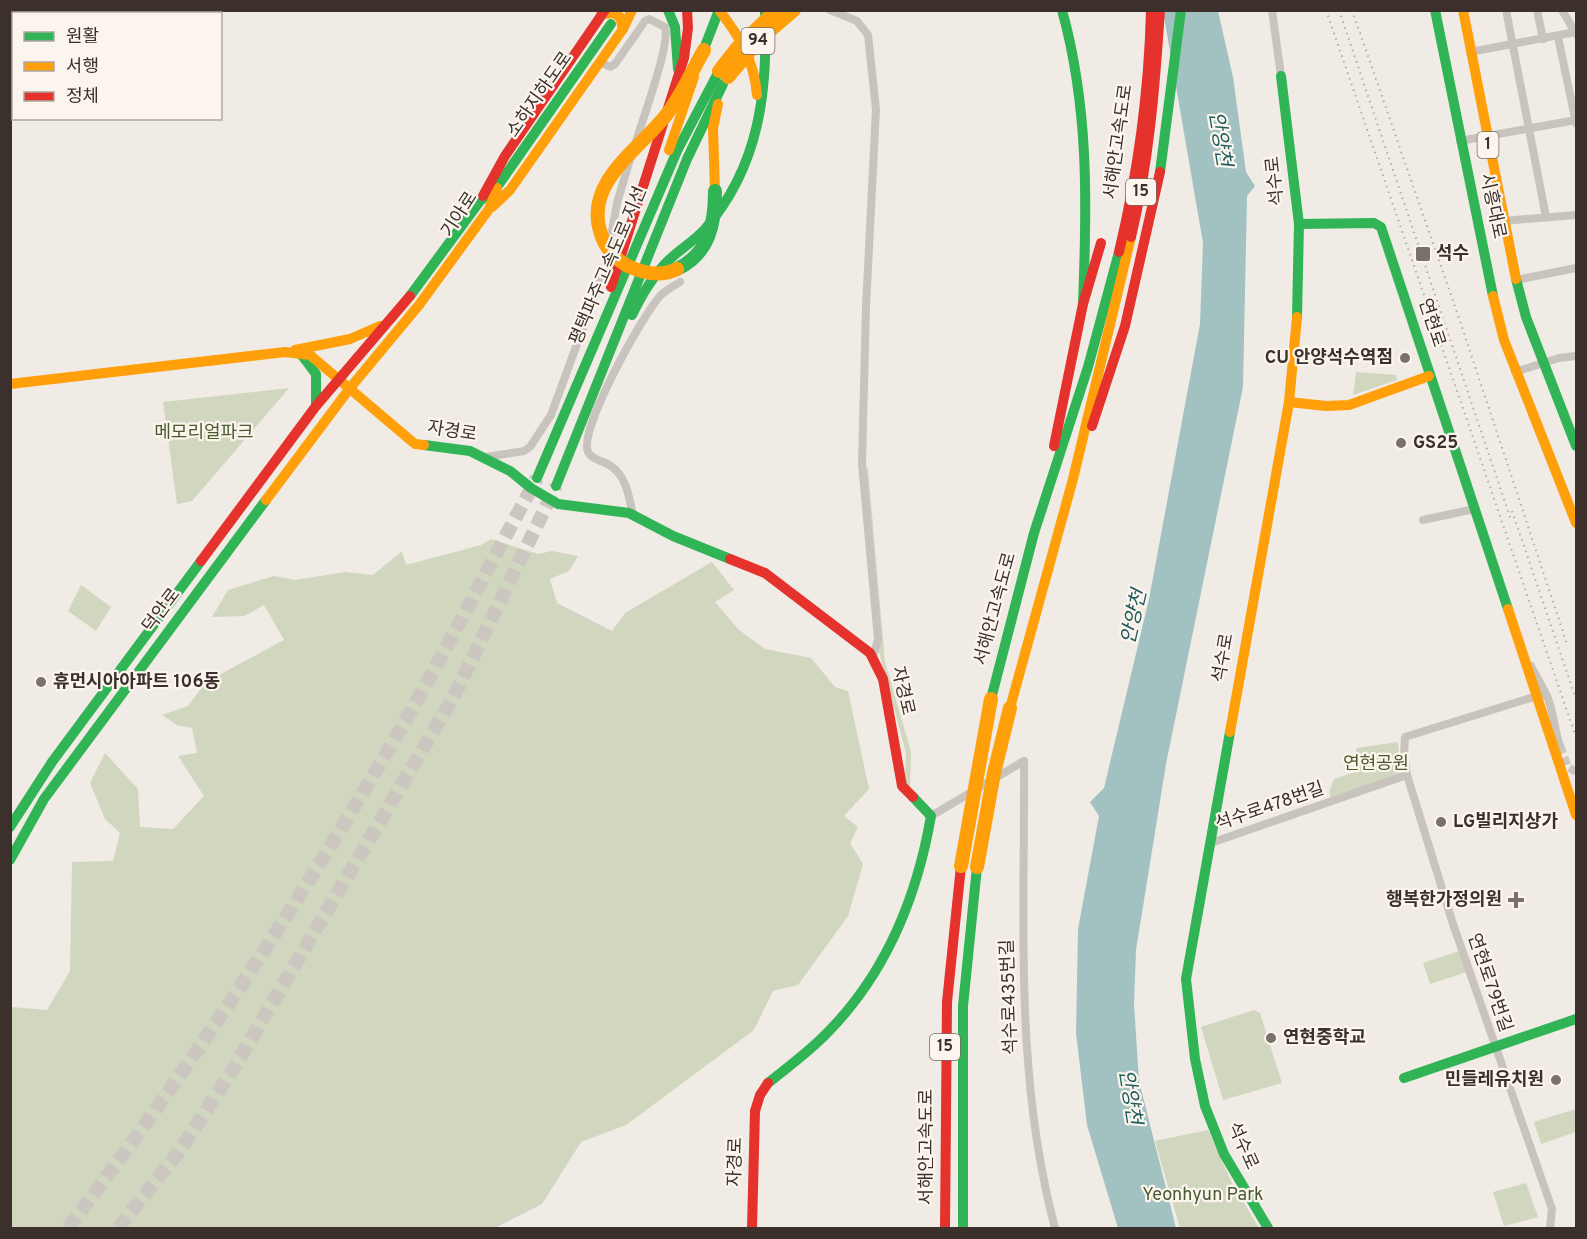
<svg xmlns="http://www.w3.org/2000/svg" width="1587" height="1239" font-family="Overpass,'Noto Sans KR',sans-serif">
  <rect width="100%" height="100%" fill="#f0ebe5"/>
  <!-- green -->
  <g fill="#d1d6bf">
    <path d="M 1356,372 L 1396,375 L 1397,380 L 1353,395 Z"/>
    <path d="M 289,388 L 192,501 L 177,504 L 163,402 Z"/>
    <path d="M 868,468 L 885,662 L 911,752 L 910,792 L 905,780 L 906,753 L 879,652 L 862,469 Z"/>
    <path d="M 491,539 L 538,554 L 552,551 L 578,556 L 569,571 L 550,579 L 557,603 L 612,631 L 625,613 L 712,562 L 734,590 L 715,602 L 739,630 L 765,649 L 811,658 L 835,687 L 848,691 L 869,789 L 844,816 L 858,827 L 850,843 L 863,864 L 848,916 L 798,985 L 773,991 L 754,1030 L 626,1125 L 581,1142 L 542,1204 L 495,1228 L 11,1228 L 11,1007 L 47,1010 L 70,971 L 72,862 L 113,861 L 120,833 L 105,819 L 90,783 L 105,753 L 138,789 L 140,827 L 173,829 L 204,796 L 178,756 L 197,753 L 192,728 L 177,725 L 162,715 L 188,706 L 206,682 L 284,640 L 264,605 L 244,616 L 212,617 L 228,590 L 274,576 L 295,580 L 345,572 L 373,575 L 402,551 L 406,565 L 481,545 Z"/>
    <path d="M 81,585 L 111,607 L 96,631 L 68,611 Z"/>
    <path d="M 1398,742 L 1401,775 L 1331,799 L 1329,792 L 1334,779 L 1358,771 L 1356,748 Z"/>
    <path d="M 1459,951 L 1467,972 L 1430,984 L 1423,963 Z"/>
    <path d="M 1254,1010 L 1260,1013 L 1282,1083 L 1223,1100 L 1201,1027 Z"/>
    <path d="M 1576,1109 L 1576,1132 L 1541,1144 L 1534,1122 Z"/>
    <path d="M 1208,1130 L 1232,1183 L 1259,1228 L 1180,1228 L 1155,1141 Z"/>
    <path d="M 1526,1183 L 1538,1217 L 1504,1226 L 1493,1192 Z"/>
  </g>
  <!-- water -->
  <path fill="#a1c2c1" d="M 1163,11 L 1218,11 L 1233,77 L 1246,172 L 1255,186 L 1247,196 L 1243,387 L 1166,764 L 1136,950 L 1134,1004 L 1139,1081 L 1176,1228 L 1118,1228 L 1087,1125 L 1076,1033 L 1078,929 L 1099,816 L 1090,802 L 1104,788 L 1149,599 L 1200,324 L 1203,243 Z"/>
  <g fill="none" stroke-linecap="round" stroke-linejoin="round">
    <!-- street-tunnel -->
    <path stroke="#ccc6c0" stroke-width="8" stroke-dasharray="8 4" stroke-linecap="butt" d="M 1560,746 L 1568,767 L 1576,772"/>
    <!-- highway-tunnel -->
    <g stroke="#ccc6c0" stroke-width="14" stroke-dasharray="14 7" stroke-linecap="butt">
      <path d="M 68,1228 C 189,1070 300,902 400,730 C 448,647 491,562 537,478"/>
      <path d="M 118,1228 L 178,1153 L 232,1071 L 453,698 L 556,486"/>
    </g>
    <!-- street -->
    <g stroke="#c9c3be" stroke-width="8">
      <path d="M 830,10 L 857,21 L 868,35 L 876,110 L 866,306 L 862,464 L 878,639 L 873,657"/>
      <path d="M 1272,10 L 1281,76"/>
      <path d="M 1506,10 L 1546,217"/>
      <path d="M 1537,10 L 1543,39"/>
      <path d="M 1562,10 L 1576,34"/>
      <path d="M 1558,37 L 1576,123"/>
      <path d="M 1470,52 L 1575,32"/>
      <path d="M 600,62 L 610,67 L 615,64 L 645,21 L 649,19 L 665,27 C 671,44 641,123 635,145"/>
      <path d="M 1460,141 L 1576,120"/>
      <path d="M 1503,221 L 1576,215"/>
      <path d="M 1516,280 L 1576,268"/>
      <path d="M 1515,372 L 1559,358 L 1576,356"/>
      <path d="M 486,457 L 524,451 L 530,447 L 551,415 L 606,265 L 617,203 L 631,156"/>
      <path d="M 633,515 C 629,498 627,477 611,466 C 604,461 592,460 588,452 C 578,430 643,314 661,295 C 666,290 674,286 680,282"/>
      <path d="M 1423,520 L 1474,509"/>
      <path d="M 1531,666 L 1547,696"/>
      <path d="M 1024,761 C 1025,918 1014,1075 1055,1228"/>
      <path d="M 931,816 L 1024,761"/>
      <path d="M 1211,843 L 1407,775"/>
      <path d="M 1550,1228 L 1552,1209 L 1452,921 L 1407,775 L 1404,755 L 1405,737 L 1540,695 L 1547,696 C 1554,712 1554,730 1560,746"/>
    </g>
    <!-- fast -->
    <g stroke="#30b455" stroke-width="10">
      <path d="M 668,10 L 675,27 L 678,69"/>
      <path d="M 1062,10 C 1089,107 1087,204 1083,304"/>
      <path d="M 1435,10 L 1493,296"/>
      <path d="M 700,59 L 719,10"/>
      <path d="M 1281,76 L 1299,224 L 1297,317"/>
      <path d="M 1160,172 L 1181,10"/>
      <path d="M 1299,224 L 1374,223 L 1381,227 L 1508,609"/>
      <path d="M 1516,279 L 1526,317 L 1576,446"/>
      <path d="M 410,296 L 480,201 L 497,187 L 611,24"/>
      <path d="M 632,315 C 642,294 653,275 670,259 C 682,248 695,240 705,229 C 760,166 768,90 765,10"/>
      <path d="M 301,354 L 316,374 L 316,406"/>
      <path d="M 424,445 L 470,451 L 510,471 L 531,488 L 558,504 L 629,513 L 673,536 L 730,559"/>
      <path d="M 537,478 L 677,151 L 719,71"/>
      <path d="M 556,486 L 687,159 L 723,84"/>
      <path d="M 991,699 L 1034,533 L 1088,367 L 1119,252"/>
      <path d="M 1230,732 L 1186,979 L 1195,1059 L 1205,1106 L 1224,1154 L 1268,1228"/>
      <path d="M 10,827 L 52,762 L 201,561"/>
      <path d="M 10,860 L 44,799 L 266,500"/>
      <path d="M 1404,1078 L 1576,1019"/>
      <path d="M 768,1083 C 788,1067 810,1051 828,1032 C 886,973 917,897 931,816 L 913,797"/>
      <path d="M 963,1228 L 963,1006 L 977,867"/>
    </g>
    <!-- slow -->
    <g stroke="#ff9f0a" stroke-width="10">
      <path d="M 719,10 C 740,37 754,60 757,95"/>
      <path d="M 1463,10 L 1516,279"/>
      <path d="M 601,14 L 614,13 L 620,17 L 623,29"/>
      <path d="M 669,150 L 694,77"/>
      <path d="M 715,191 L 713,128 L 718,104"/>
      <path d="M 492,207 L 510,190 L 623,29 L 632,10"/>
      <path d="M 1493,296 L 1504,340 L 1576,523"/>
      <path d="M 295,350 L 350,339 L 380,326"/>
      <path d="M 10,384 L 285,352 L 310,355 L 415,444 L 424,445"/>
      <path d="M 1289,402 L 1326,406 L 1349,405 L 1429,376"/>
      <path d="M 266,500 L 350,388 L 419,305 L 489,209 L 497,188"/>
      <path d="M 1508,609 L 1576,815"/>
      <path d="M 1010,708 L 1073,479 L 1131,237"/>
      <path d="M 1230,732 L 1289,402 L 1297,317"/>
    </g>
    <!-- jam -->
    <g stroke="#e5322d" stroke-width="10">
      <path d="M 483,196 L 505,156 L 605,10"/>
      <path d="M 1131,237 C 1149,163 1155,86 1160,10"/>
      <path d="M 1119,252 C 1138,172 1149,92 1151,10"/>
      <path d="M 611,287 L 684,58 L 688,28 L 687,10"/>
      <path d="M 1092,426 L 1125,326 L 1160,172"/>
      <path d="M 1054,446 L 1083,304 L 1101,243"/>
      <path d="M 730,559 L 765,573 L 870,653 L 883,679 L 902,786 L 913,797"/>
      <path d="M 201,561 L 316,406 L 410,296"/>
      <path d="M 752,1228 L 755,1111 L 760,1095 L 768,1083"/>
      <path d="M 945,1228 L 947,1002 L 961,866"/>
    </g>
    <!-- rail -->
    <g stroke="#b1aca8" stroke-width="2" stroke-dasharray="1.5 4.5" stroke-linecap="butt">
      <path d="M 1326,10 L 1576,737"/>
      <path d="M 1339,10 L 1511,520"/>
      <path d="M 1352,10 L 1460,321 L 1567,644"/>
      <path d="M 1512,511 L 1576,699"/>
    </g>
    <!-- fast-bridge -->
    <path stroke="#30b455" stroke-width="14" d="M 677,269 C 709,254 715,224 715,191"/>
    <!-- slow-bridge -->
    <g stroke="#ff9f0a" stroke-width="14">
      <path d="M 719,71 L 737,48 L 776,10"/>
      <path d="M 728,77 L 759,40 L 794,10"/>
      <path d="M 677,269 C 661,277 643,273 628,266 C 614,259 604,246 600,231 C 585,181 641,148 667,114 C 682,94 692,71 704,50"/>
      <path d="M 961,866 L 991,699"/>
      <path d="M 977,867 L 994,773 L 1010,708"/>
    </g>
  </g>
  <!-- markers -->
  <g fill="#7a716c" stroke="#fbf5ee" stroke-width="2">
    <rect x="1415" y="246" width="16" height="16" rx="3"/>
    <circle cx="1405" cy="358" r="6"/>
    <circle cx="1401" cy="443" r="6"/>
    <circle cx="41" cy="682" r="6"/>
    <circle cx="1441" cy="822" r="6"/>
    <path d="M1513 891h6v6h6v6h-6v6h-6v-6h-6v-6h6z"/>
    <circle cx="1271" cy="1038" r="6"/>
    <circle cx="1556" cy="1080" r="6"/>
  </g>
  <g text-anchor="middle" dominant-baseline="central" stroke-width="4.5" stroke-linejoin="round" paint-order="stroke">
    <!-- shield labels -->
    <g fill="#fbf5ee" stroke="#756b66" stroke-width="1.5">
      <rect x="741.5" y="28" width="33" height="26" rx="4.5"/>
      <rect x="1477.5" y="132" width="21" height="26" rx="4.5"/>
      <rect x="1126" y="179" width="30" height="26" rx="4.5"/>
      <rect x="930" y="1034" width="30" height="26" rx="4.5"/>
    </g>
    <g font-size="16" font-weight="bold" fill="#3b302b">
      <text x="758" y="41">94</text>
      <text x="1488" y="145">1</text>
      <text x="1141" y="192">15</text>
      <text x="945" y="1047">15</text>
    </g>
    <!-- street labels -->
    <g font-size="18" fill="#3b302b" stroke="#fbf5ee">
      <text transform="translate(540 95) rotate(-55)">소하지하도로</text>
      <text transform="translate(1119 142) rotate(-82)">서해안고속도로</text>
      <text transform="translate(1276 181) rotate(-96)">석수로</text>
      <text transform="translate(1492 206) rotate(78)">시흥대로</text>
      <text transform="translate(460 215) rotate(-57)">기아로</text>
      <text transform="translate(609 266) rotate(-67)">평택파주고속도로 지선</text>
      <text transform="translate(1431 323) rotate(72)">연현로</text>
      <text transform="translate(452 432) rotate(9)">자경로</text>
      <text transform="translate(996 609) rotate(-75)">서해안고속도로</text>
      <text transform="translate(162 611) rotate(-53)">덕안로</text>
      <text transform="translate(1224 658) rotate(-80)">석수로</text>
      <text transform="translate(902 691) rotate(77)">자경로</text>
      <text transform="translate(1270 807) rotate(-19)">석수로478번길</text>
      <text transform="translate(1489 983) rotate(71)">연현로79번길</text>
      <text transform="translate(1010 997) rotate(-92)">석수로435번길</text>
      <text transform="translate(1242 1146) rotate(66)">석수로</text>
      <text transform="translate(927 1147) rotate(-90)">서해안고속도로</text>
      <text transform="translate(736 1162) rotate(-88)">자경로</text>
    </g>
    <!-- poi labels -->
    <g font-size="18" font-weight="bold" fill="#3b302b" stroke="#fbf5ee" text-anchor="start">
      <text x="1436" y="254">석수</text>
      <text x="1393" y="358" text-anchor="end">CU 안양석수역점</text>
      <text x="1413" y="443">GS25</text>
      <text x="53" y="682">휴먼시아아파트 106동</text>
      <text x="1453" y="822">LG빌리지상가</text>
      <text x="1502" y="900" text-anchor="end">행복한가정의원</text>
      <text x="1283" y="1038">연현중학교</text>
      <text x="1544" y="1080" text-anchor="end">민들레유치원</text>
    </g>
    <!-- park labels -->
    <g font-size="18" fill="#4a5a2e" stroke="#fbf5ee">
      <text x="204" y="433">메모리얼파크</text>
      <text x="1376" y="764">연현공원</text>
      <text x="1203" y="1195">Yeonhyun Park</text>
    </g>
    <!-- water labels -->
    <g font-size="20" font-style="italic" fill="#1f5a5e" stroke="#fbf5ee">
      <text transform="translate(1219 139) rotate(81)">안양천</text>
      <text transform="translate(1135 617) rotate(-77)">안양천</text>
      <text transform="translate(1129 1097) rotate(81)">안양천</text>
    </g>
  </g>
  <!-- border -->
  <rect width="1587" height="1239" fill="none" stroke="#3b302b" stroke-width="24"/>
  <!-- legend -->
  <rect x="12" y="12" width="210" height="108" fill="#fbf5ee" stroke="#aea6a0" stroke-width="1.5"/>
  <rect x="24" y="32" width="30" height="9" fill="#30b455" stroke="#aea6a0" stroke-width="1.5"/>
  <text x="66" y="42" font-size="18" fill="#3b302b">원활</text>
  <rect x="24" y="62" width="30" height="9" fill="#ff9f0a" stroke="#aea6a0" stroke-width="1.5"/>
  <text x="66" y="72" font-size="18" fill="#3b302b">서행</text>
  <rect x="24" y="92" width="30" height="9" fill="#e5322d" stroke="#aea6a0" stroke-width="1.5"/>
  <text x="66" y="102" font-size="18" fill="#3b302b">정체</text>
</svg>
